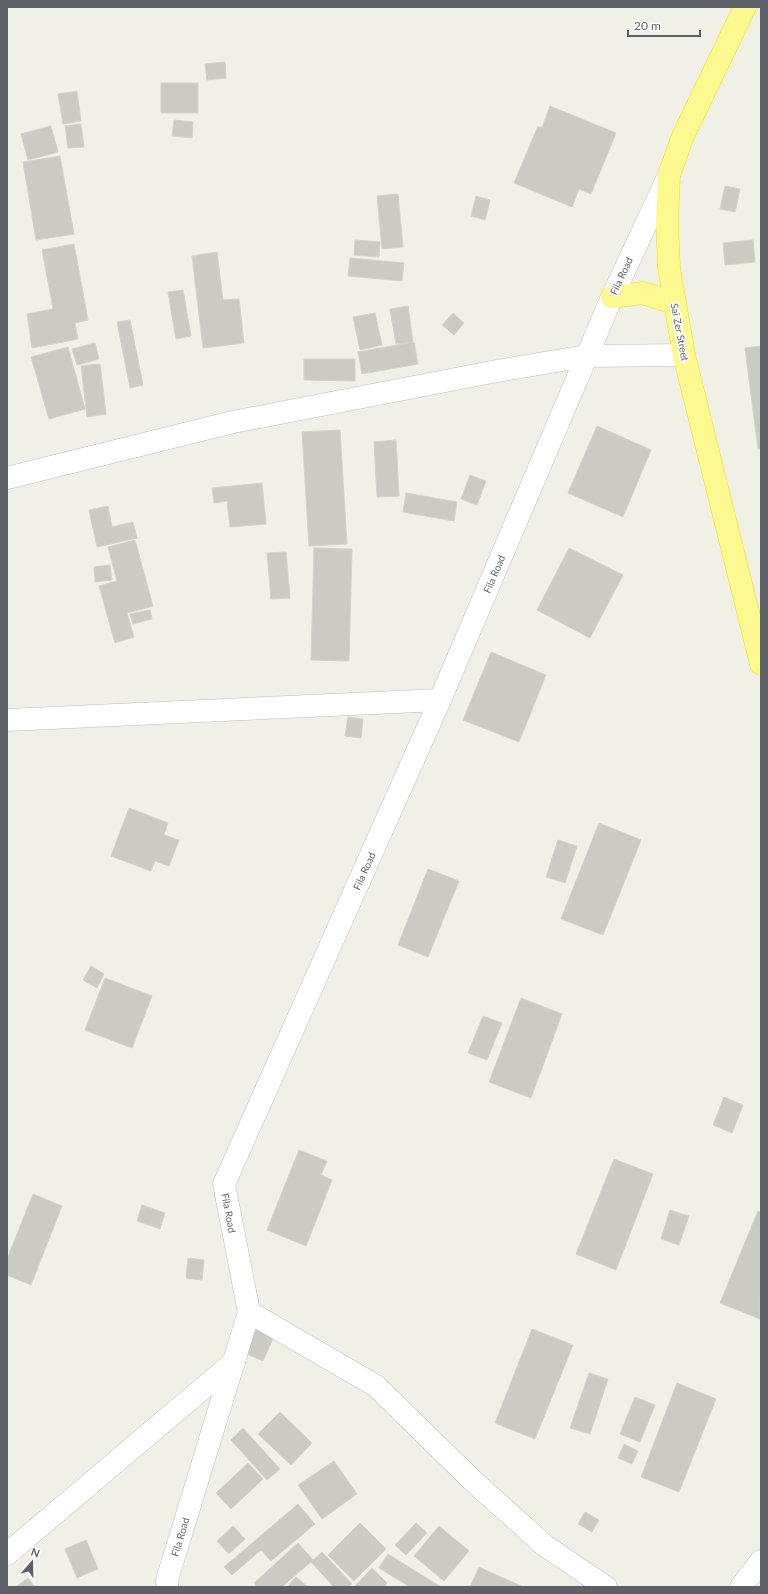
<svg xmlns="http://www.w3.org/2000/svg" width="768" height="1594" font-family="Lato,sans-serif">
  <rect width="100%" height="100%" fill="#f0f0e7"/>
  <!-- building -->
  <g fill="#cbcbc3" stroke="#d5d3c5">
    <path d="M 225,62 L 226,78 L 207,80 L 205,64 Z"/>
    <rect x="161" y="83" width="37" height="30"/>
    <path d="M 77,91 L 81,121 L 63,124 L 58,94 Z"/>
    <path d="M 550,106 L 616,133 L 591,194 L 579,189 L 572,207 L 514,183 L 538,126 L 542,128 Z"/>
    <path d="M 174,120 L 193,122 L 192,138 L 172,136 Z"/>
    <path d="M 81,124 L 84,147 L 68,148 L 65,126 Z"/>
    <path d="M 51,126 L 58,152 L 28,160 L 21,134 Z"/>
    <path d="M 60,156 L 74,234 L 36,240 L 23,162 Z"/>
    <path d="M 725,186 L 740,189 L 735,212 L 720,209 Z"/>
    <path d="M 398,194 L 403,247 L 382,249 L 377,196 Z"/>
    <path d="M 476,196 L 490,200 L 485,220 L 471,216 Z"/>
    <path d="M 355,240 L 380,242 L 379,257 L 354,255 Z"/>
    <path d="M 753,240 L 755,262 L 725,265 L 723,243 Z"/>
    <path d="M 74,244 L 88,320 L 75,323 L 78,339 L 32,348 L 27,314 L 53,309 L 42,250 Z"/>
    <path d="M 217,252 L 223,300 L 239,299 L 244,343 L 203,348 L 192,256 Z"/>
    <path d="M 350,258 L 404,263 L 402,281 L 348,276 Z"/>
    <path d="M 183,290 L 191,336 L 176,339 L 168,292 Z"/>
    <path d="M 408,306 L 413,342 L 396,344 L 390,309 Z"/>
    <path d="M 375,313 L 382,345 L 360,350 L 353,317 Z"/>
    <path d="M 453,313 L 464,323 L 454,335 L 442,325 Z"/>
    <path d="M 130,320 L 143,385 L 130,388 L 117,322 Z"/>
    <path d="M 414,342 L 418,364 L 362,374 L 358,352 Z"/>
    <path d="M 95,343 L 99,359 L 77,365 L 72,349 Z"/>
    <path d="M 761,346 L 761,449 L 758,449 L 745,348 Z"/>
    <path d="M 68,347 L 85,409 L 49,419 L 31,357 Z"/>
    <path d="M 304,359 L 355,359 L 355,381 L 304,380 Z"/>
    <path d="M 100,364 L 106,414 L 87,417 L 81,366 Z"/>
    <path d="M 597,426 L 651,450 L 623,517 L 568,493 Z"/>
    <path d="M 340,430 L 347,544 L 309,546 L 302,432 Z"/>
    <path d="M 396,440 L 399,496 L 377,497 L 374,442 Z"/>
    <path d="M 470,475 L 486,481 L 477,505 L 461,499 Z"/>
    <path d="M 262,483 L 266,524 L 230,527 L 227,501 L 214,503 L 212,488 Z"/>
    <path d="M 406,493 L 457,502 L 454,521 L 403,512 Z"/>
    <path d="M 108,506 L 112,527 L 133,522 L 137,538 L 97,547 L 89,510 Z"/>
    <path d="M 135,540 L 153,606 L 127,613 L 134,637 L 115,643 L 99,586 L 117,581 L 108,547 Z"/>
    <path d="M 314,548 L 352,549 L 349,661 L 311,660 Z"/>
    <path d="M 569,548 L 623,575 L 590,638 L 537,610 Z"/>
    <path d="M 286,552 L 290,598 L 271,599 L 267,553 Z"/>
    <path d="M 110,565 L 112,580 L 95,582 L 94,567 Z"/>
    <path d="M 150,610 L 152,619 L 133,624 L 130,614 Z"/>
    <path d="M 491,652 L 546,675 L 519,742 L 463,720 Z"/>
    <path d="M 348,717 L 363,719 L 361,738 L 345,736 Z"/>
    <path d="M 129,808 L 168,823 L 164,835 L 179,840 L 169,866 L 155,861 L 151,871 L 111,856 Z"/>
    <path d="M 599,823 L 641,840 L 603,935 L 561,919 Z"/>
    <path d="M 558,840 L 577,846 L 565,883 L 546,877 Z"/>
    <path d="M 428,869 L 459,881 L 428,957 L 398,945 Z"/>
    <path d="M 91,966 L 104,974 L 97,988 L 83,980 Z"/>
    <path d="M 105,978 L 152,996 L 132,1048 L 85,1030 Z"/>
    <path d="M 521,998 L 562,1014 L 531,1098 L 489,1082 Z"/>
    <path d="M 483,1016 L 502,1023 L 487,1060 L 468,1053 Z"/>
    <path d="M 724,1097 L 743,1105 L 732,1133 L 713,1125 Z"/>
    <path d="M 299,1150 L 327,1161 L 321,1175 L 332,1180 L 306,1246 L 267,1230 Z"/>
    <path d="M 614,1159 L 653,1174 L 616,1270 L 576,1254 Z"/>
    <path d="M 33,1194 L 62,1206 L 31,1285 L 7,1275 L 7,1259 Z"/>
    <path d="M 142,1205 L 165,1213 L 160,1229 L 137,1221 Z"/>
    <path d="M 670,1210 L 689,1216 L 679,1245 L 661,1239 Z"/>
    <path d="M 758,1211 L 761,1212 L 760,1319 L 720,1303 Z"/>
    <path d="M 188,1258 L 204,1260 L 202,1280 L 186,1278 Z"/>
    <path d="M 245,1319 L 276,1332 L 263,1361 L 233,1348 Z"/>
    <path d="M 532,1329 L 573,1345 L 535,1439 L 495,1423 Z"/>
    <path d="M 589,1373 L 608,1379 L 590,1434 L 570,1428 Z"/>
    <path d="M 677,1383 L 716,1399 L 679,1492 L 641,1477 Z"/>
    <path d="M 635,1397 L 655,1405 L 640,1442 L 620,1434 Z"/>
    <path d="M 280,1412 L 312,1443 L 291,1465 L 258,1434 Z"/>
    <path d="M 243,1428 L 280,1469 L 267,1480 L 231,1440 Z"/>
    <path d="M 624,1444 L 638,1451 L 632,1464 L 618,1458 Z"/>
    <path d="M 334,1461 L 357,1494 L 322,1519 L 298,1485 Z"/>
    <path d="M 248,1463 L 263,1479 L 231,1509 L 216,1493 Z"/>
    <path d="M 298,1504 L 315,1524 L 271,1561 L 261,1550 L 232,1575 L 224,1567 Z"/>
    <path d="M 585,1512 L 599,1520 L 592,1532 L 578,1524 Z"/>
    <path d="M 360,1523 L 386,1549 L 354,1581 L 328,1555 Z"/>
    <path d="M 416,1523 L 427,1533 L 406,1555 L 395,1545 Z"/>
    <path d="M 233,1526 L 245,1539 L 229,1554 L 217,1541 Z"/>
    <path d="M 439,1526 L 469,1551 L 444,1581 L 414,1556 Z"/>
    <path d="M 86,1540 L 98,1569 L 77,1578 L 65,1549 Z"/>
    <path d="M 298,1543 L 313,1560 L 282,1587 L 257,1587 L 254,1583 Z"/>
    <path d="M 322,1552 L 352,1584 L 348,1587 L 334,1587 L 311,1562 Z"/>
    <path d="M 388,1554 L 441,1587 L 410,1587 L 379,1568 Z"/>
    <path d="M 479,1567 L 521,1586 L 520,1587 L 470,1587 Z"/>
    <path d="M 372,1568 L 387,1583 L 384,1587 L 354,1587 Z"/>
    <path d="M 296,1577 L 308,1587 L 287,1587 Z"/>
    <path d="M 28,1578 L 35,1587 L 16,1587 Z"/>
  </g>
  <g fill="none" stroke-linecap="round" stroke-linejoin="round">
    <defs>
      <g id="street">
        <path d="M 7,478 L 233,422 L 497,371 L 586,356 L 684,355"/>
        <path d="M 7,720 L 440,700"/>
        <path d="M 249,1312 L 376,1386 L 472,1480 L 544,1545 L 606,1587"/>
        <path d="M 7,1554 L 234,1362"/>
        <path d="M 741,1587 L 761,1561"/>
      </g>
      <path id="secondary" d="M 167,1587 L 167,1580 L 249,1312 L 224,1184 L 440,700 L 612,297 L 669,175"/>
      <g id="highway">
        <path d="M 745,7 L 683,136 L 669,175 L 667,221 L 669,268 L 684,355 L 761,664"/>
        <path d="M 612,297 L 643,293 L 674,303"/>
      </g>
    </defs>
    <!-- street casing -->
    <use href="#street" stroke="#bbbdc2" stroke-width="23"/>
    <!-- secondary casing -->
    <use href="#secondary" stroke="#bcbdc4" stroke-width="23"/>
    <!-- highway casing -->
    <use href="#highway" stroke="#f7dc00" stroke-width="23"/>
    <!-- street -->
    <use href="#street" stroke="#fff" stroke-width="22"/>
    <!-- secondary -->
    <use href="#secondary" stroke="#fff" stroke-width="22"/>
    <!-- highway -->
    <use href="#highway" stroke="#fdf890" stroke-width="22"/>
  </g>
  <g text-anchor="middle" dominant-baseline="central" stroke-width="3.5" stroke-linejoin="round" paint-order="stroke">
    <!-- street labels -->
    <g font-size="10" fill="#5e6067" stroke="#fff">
      <text transform="translate(621 276) rotate(-65)">Fila Road</text>
      <text transform="translate(680 332) rotate(79)">Sai Zer Street</text>
      <text transform="translate(494 574) rotate(-67)">Fila Road</text>
      <text transform="translate(364 871) rotate(-66)">Fila Road</text>
      <text transform="translate(229 1213) rotate(79)">Fila Road</text>
      <text transform="translate(180 1537) rotate(-73)">Fila Road</text>
    </g>
  </g>
  <!-- border -->
  <rect width="768" height="1594" fill="none" stroke="#5e6067" stroke-width="16"/>
  <!-- north arrow -->
  <g transform="translate(32 1562) rotate(20)" stroke="#ffffff" stroke-width="3" paint-order="stroke">
  <path d="M0-3L7 15L0 10L-7 15Z" fill="#5e6067"/>
  <text y="-6" font-size="11" font-weight="bold" text-anchor="middle" fill="#5e6067">N</text>
  </g>
  <!-- scale -->
  <path d="M628 30v6h72v-6" fill="none" stroke="#5e6067" stroke-width="2"/>
  <text x="634" y="30" font-size="12" fill="#5e6067" stroke="#ffffff" stroke-width="3" paint-order="stroke">20 m</text>
</svg>
